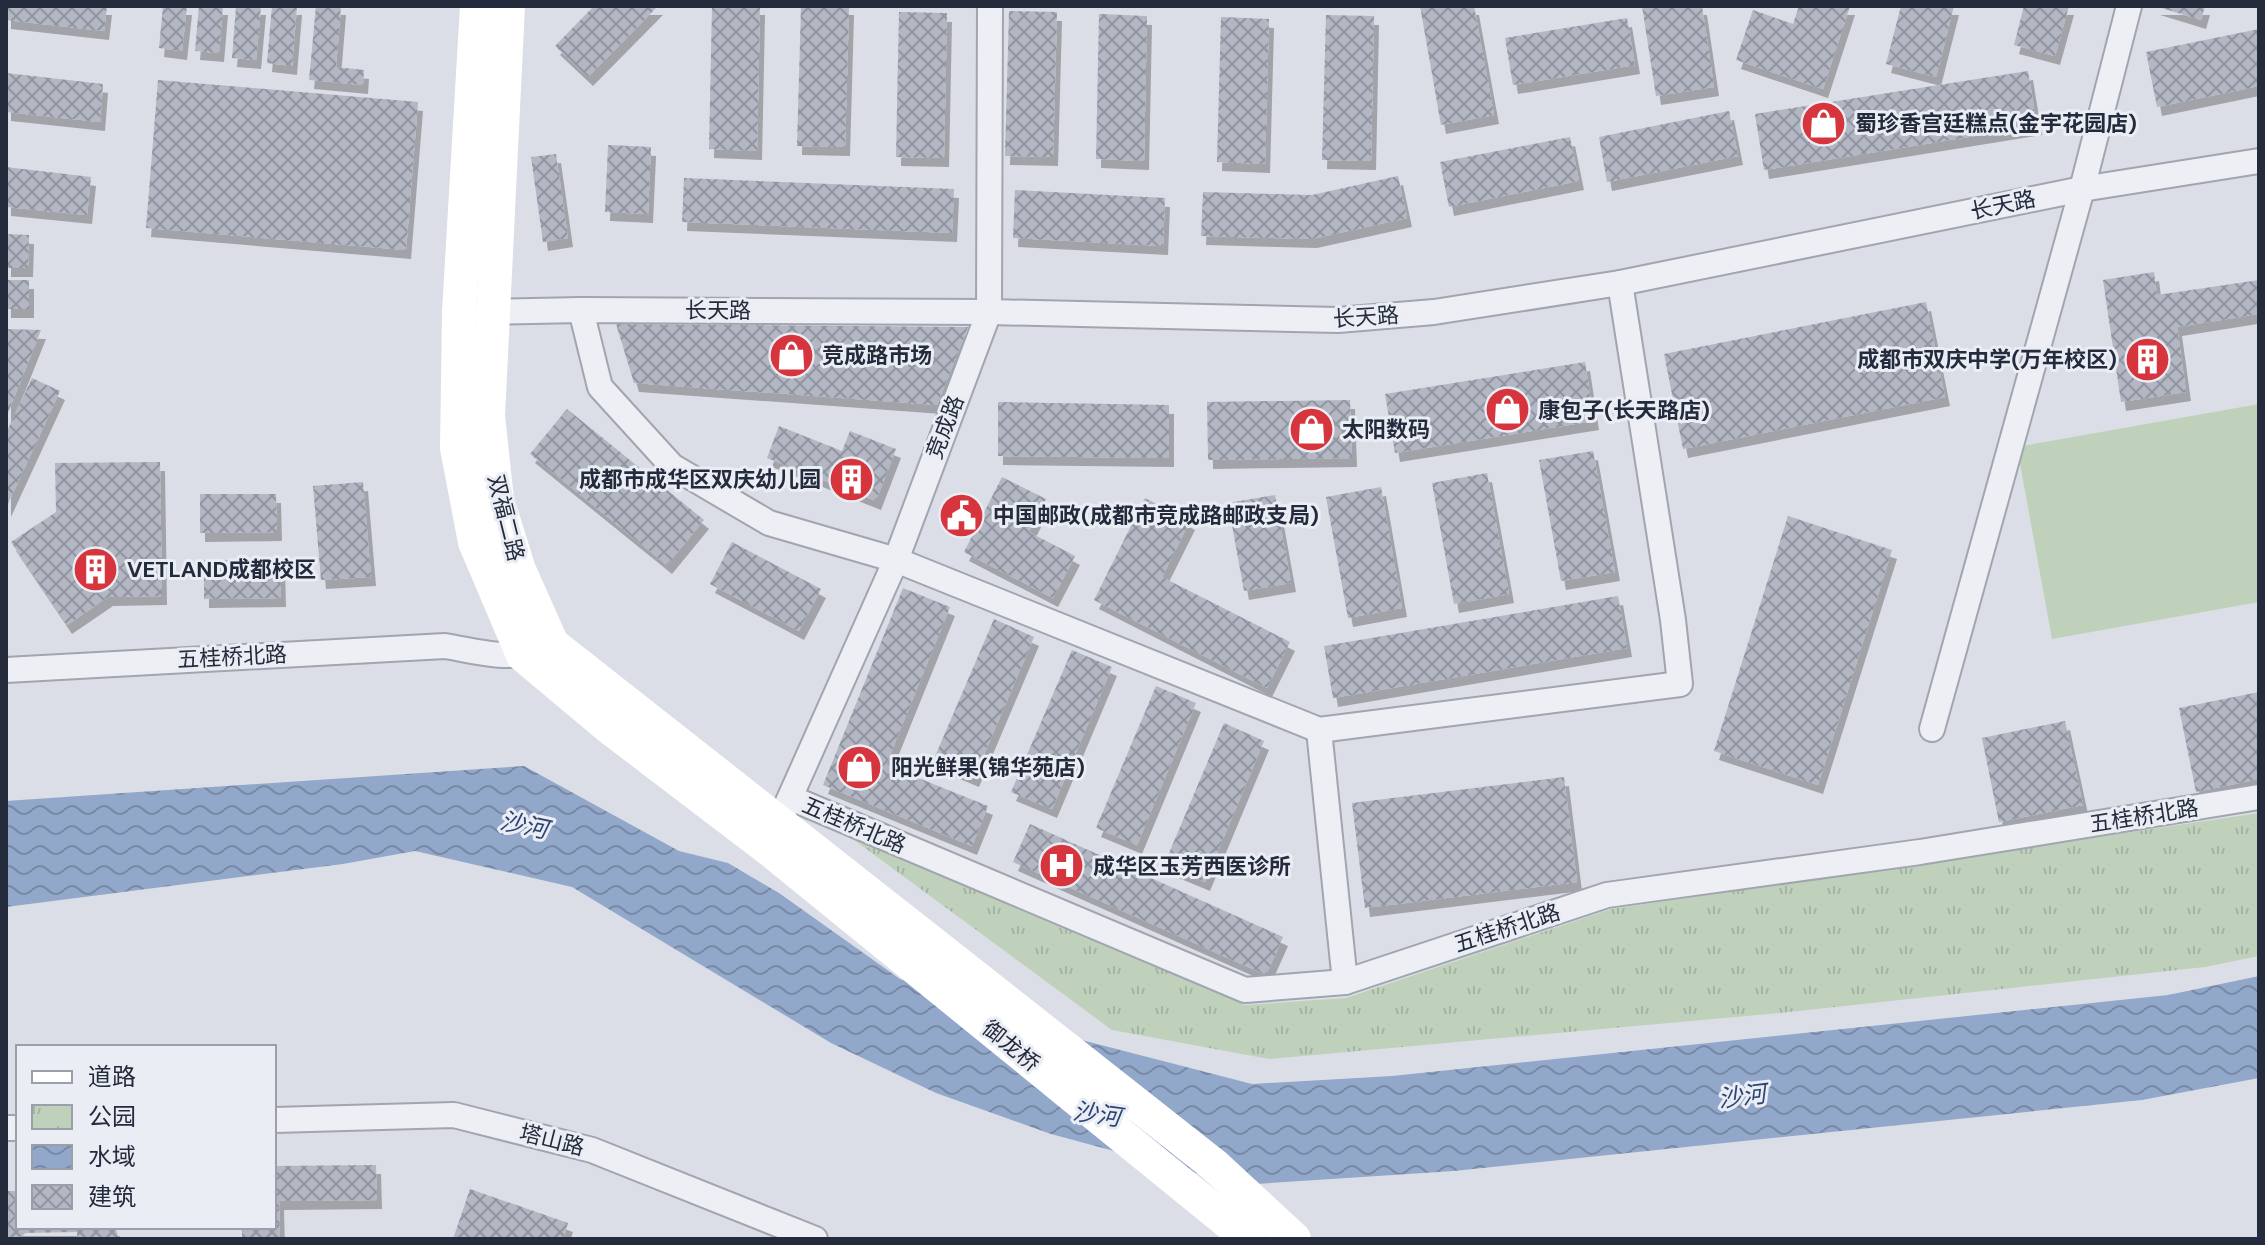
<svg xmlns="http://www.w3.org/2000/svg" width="2265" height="1245" font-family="'DM Sans','Noto Sans SC',sans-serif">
  <defs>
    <pattern id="park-tufts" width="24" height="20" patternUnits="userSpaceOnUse" patternTransform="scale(2)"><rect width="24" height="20" fill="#bfd1bb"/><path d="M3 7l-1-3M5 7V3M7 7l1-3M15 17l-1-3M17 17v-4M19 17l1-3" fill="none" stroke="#a4b4a2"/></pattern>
    <pattern id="water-waves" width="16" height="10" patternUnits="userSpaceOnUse" patternTransform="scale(2)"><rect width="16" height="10" fill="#92a8ca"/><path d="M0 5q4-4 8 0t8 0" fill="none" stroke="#7789a5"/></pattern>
    <pattern id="building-cross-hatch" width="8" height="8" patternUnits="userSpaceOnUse" patternTransform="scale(2)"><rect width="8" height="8" fill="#b2b7c3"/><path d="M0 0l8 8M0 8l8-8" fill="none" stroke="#9195a0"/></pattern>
    <filter id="shadow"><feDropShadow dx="5" dy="9" stdDeviation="0" flood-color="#0004"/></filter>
  </defs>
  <rect width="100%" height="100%" fill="#dbdee6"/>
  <!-- park -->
  <path fill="url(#park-tufts)" d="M 2259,813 L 2259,956 L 2205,967 L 1780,1013 L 1269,1059 L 1112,1030 L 846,834 L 1245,1005 L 1346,998 L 1611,909 Z"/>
  <!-- pitch -->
  <path fill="#bfd1bb" d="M 2259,404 L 2259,602 L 2052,639 L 2017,447 Z"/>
  <!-- water -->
  <path fill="url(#water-waves)" d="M 524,766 L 679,851 L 728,863 L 779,893 L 900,979 L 1070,1037 L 1252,1084 L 1392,1076 L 2168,995 L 2259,976 L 2259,1078 L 2142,1100 L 1454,1171 L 1240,1185 L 1051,1134 L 936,1093 L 831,1043 L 572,887 L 415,851 L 343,864 L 6,907 L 6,801 Z"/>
  <!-- building -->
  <g fill="url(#building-cross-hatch)" filter="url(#shadow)">
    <path d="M 6,6 L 107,6 L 104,31 L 6,20 Z"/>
    <path d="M 163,6 L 187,6 L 182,51 L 159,48 Z"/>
    <path d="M 199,6 L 223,6 L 219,53 L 195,51 Z"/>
    <path d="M 236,6 L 261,6 L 256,60 L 232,58 Z"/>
    <path d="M 272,6 L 297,6 L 292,66 L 267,63 Z"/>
    <path d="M 316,6 L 341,6 L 336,67 L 364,70 L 363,85 L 309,80 Z"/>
    <path d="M 594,6 L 658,6 L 588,77 L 555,46 Z"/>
    <path d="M 712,6 L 760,6 L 757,151 L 709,149 Z"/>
    <path d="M 801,6 L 849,6 L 845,147 L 797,146 Z"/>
    <path d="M 1420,6 L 1474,6 L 1494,115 L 1441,125 Z"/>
    <path d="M 1642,6 L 1702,6 L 1714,87 L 1656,96 Z"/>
    <path d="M 1799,6 L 1850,6 L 1823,89 L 1736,60 L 1753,10 L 1793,24 Z"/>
    <path d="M 1901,6 L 1954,6 L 1936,77 L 1886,64 Z"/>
    <path d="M 2024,6 L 2069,6 L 2055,56 L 2014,45 Z"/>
    <path d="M 2155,6 L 2205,6 L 2201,20 Z"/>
    <path d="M 1009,11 L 1057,12 L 1053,157 L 1005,156 Z"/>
    <path d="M 899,12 L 947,13 L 944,158 L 896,157 Z"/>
    <path d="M 1099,14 L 1147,16 L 1144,161 L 1096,159 Z"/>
    <path d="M 1326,15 L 1374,16 L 1371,161 L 1322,160 Z"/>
    <path d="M 1221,17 L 1269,19 L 1265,164 L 1217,162 Z"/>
    <path d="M 1627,18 L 1635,65 L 1513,85 L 1505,38 Z"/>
    <path d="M 2259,29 L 2259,86 L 2157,107 L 2146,52 Z"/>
    <path d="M 2028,71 L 2037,126 L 1764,170 L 1755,114 Z"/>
    <path d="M 6,73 L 103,84 L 100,122 L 6,112 Z"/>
    <path d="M 158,80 L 418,102 L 406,250 L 146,228 Z"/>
    <path d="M 1729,111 L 1738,156 L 1607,182 L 1599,137 Z"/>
    <path d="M 1570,137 L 1579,181 L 1449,207 L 1440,162 Z"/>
    <path d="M 608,145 L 651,147 L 648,214 L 605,212 Z"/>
    <path d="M 556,154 L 568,238 L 543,242 L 531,157 Z"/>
    <path d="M 6,167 L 91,177 L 87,215 L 6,207 Z"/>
    <path d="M 1398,176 L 1407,218 L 1312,239 L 1201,236 L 1203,192 L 1312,195 Z"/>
    <path d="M 684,178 L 954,189 L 952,233 L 682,222 Z"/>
    <path d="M 1015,190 L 1165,198 L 1163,246 L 1013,238 Z"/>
    <path d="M 6,234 L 29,235 L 28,268 L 6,268 Z"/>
    <path d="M 2154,272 L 2157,295 L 2259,280 L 2259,314 L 2177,327 L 2186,392 L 2121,402 L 2103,280 Z"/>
    <rect x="6" y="280" width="23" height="29"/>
    <path d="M 1926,302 L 1945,397 L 1683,449 L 1664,354 Z"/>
    <path d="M 616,324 L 968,327 L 937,405 L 634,383 Z"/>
    <path d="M 6,329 L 41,330 L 6,418 Z"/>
    <path d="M 1585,362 L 1594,421 L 1395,453 L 1385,394 Z"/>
    <path d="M 32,378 L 60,391 L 6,508 L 6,433 Z"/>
    <path d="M 1350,400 L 1352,458 L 1208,460 L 1207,402 Z"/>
    <path d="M 998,402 L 1169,405 L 1169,458 L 998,456 Z"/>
    <path d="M 567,409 L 704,520 L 667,565 L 530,454 Z"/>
    <path d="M 779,426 L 842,451 L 850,431 L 896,449 L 876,501 L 767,458 Z"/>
    <path d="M 1593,451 L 1615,572 L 1561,581 L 1539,460 Z"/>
    <path d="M 160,462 L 162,596 L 108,597 L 67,625 L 11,542 L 56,512 L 55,463 Z"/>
    <path d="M 1487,473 L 1509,594 L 1454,604 L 1432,483 Z"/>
    <path d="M 1002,477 L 1046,499 L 1029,532 L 1075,556 L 1053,598 L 964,552 Z"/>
    <path d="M 363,482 L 371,577 L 321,580 L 313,486 Z"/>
    <path d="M 1381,487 L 1402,608 L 1348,618 L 1326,497 Z"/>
    <path d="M 200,494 L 276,494 L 277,532 L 200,533 Z"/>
    <path d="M 1275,495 L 1291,583 L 1244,591 L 1228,503 Z"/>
    <path d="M 1145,498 L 1190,521 L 1162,577 L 1290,642 L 1267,688 L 1094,600 Z"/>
    <path d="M 1788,516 L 1892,550 L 1818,785 L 1714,751 Z"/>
    <path d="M 732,542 L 821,589 L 799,631 L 710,584 Z"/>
    <path d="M 204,560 L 280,560 L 281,598 L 204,599 Z"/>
    <path d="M 903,588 L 950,607 L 886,765 L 988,806 L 972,846 L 823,785 Z"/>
    <path d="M 1618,596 L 1627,648 L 1333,698 L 1324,646 Z"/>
    <path d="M 994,619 L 1034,637 L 974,778 L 933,761 Z"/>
    <path d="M 1072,650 L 1112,667 L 1052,809 L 1011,792 Z"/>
    <path d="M 1156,686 L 1196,703 L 1137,845 L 1096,828 Z"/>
    <path d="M 2259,692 L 2259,779 L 2196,792 L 2179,708 Z"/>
    <path d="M 2065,721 L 2083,805 L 1999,822 L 1982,738 Z"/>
    <path d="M 1224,723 L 1264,741 L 1205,882 L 1164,865 Z"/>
    <path d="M 1564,777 L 1577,882 L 1365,908 L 1352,803 Z"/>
    <path d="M 1030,824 L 1283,937 L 1266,975 L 1013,862 Z"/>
    <path d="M 376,1165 L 377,1200 L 279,1201 L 280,1239 L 242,1238 L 242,1227 L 274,1227 L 274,1166 Z"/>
    <path d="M 470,1189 L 568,1223 L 563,1239 L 453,1239 Z"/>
    <path d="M 6,1191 L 18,1191 L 18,1227 L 115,1227 L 119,1239 L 77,1239 L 77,1232 L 26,1233 L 17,1239 L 6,1239 Z"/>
  </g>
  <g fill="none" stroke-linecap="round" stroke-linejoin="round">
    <defs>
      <g id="minor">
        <path d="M 581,310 L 600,387 L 672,466 L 769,523 L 896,560 L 1319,730 L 1680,684 L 1673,620 L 1620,283"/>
        <path d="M 480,312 L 581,310 L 989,312 L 1338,320 L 1434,312 L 1620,283 L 2082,189 L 2259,161"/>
        <path d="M 6,670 L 445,646 C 471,650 507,661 533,651"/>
        <path d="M 1932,729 L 2082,189 L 2129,6"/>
        <path d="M 1319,730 L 1345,982"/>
        <path d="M 791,798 L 1245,990 L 1345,982 L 1607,895 L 1920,852 L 2259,797"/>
        <path d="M 783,813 L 896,560 L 989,312 L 990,6"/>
        <path d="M 274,1120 L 454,1115 L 592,1150 L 815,1239"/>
        <path d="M 6,1128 L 18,1128"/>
      </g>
    </defs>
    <!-- minor casing -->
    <use href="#minor" stroke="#a0a5b0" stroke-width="28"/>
    <!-- minor -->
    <use href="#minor" stroke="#edeff5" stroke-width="24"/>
    <!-- secondary -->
    <g stroke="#fff" stroke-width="34">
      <path d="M 477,6 L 459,312 L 457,448 L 475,542 L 523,655 L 609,727 L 773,852 L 1249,1239"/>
      <path d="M 508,6 L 488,416 L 497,500 L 519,570 L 552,644 L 1214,1165 L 1294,1239"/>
    </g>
  </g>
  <!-- icons -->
  <defs>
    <symbol id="shop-disc" viewBox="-11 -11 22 22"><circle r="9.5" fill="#d6353e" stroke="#eaedf4"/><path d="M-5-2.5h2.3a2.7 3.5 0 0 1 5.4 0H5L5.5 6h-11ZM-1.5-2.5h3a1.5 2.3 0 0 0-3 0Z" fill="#fff"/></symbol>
    <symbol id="building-disc" viewBox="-11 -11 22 22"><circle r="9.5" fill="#d6353e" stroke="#eaedf4"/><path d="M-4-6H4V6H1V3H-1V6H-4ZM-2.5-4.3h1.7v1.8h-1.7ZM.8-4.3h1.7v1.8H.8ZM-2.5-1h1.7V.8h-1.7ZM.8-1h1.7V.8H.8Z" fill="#fff"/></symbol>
    <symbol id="civic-disc" viewBox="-11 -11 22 22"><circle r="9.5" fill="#d6353e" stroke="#eaedf4"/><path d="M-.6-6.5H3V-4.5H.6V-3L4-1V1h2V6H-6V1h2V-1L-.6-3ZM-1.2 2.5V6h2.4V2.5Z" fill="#fff"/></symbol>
    <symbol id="hospital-disc" viewBox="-11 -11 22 22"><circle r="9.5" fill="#d6353e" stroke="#eaedf4"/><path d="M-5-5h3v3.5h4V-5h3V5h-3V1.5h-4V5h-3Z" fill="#fff"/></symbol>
  </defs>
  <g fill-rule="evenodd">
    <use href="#shop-disc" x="1798" y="98" width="51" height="51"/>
    <use href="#shop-disc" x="766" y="330" width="51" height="51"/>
    <use href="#building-disc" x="2122" y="334" width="51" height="51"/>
    <use href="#shop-disc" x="1482" y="384" width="51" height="51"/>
    <use href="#shop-disc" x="1286" y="404" width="51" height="51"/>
    <use href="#building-disc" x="826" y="454" width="51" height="51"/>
    <use href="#civic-disc" x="936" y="490" width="51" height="51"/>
    <use href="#building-disc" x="70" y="544" width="51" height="51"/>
    <use href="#shop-disc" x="834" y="742" width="51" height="51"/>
    <use href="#hospital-disc" x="1036" y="840" width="51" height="51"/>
  </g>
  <g text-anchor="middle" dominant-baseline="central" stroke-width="6" stroke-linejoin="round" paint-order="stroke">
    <!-- poi labels -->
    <g font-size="22" font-weight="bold" fill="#242b3d" stroke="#eaedf4" text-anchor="start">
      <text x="1855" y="123">蜀珍香宫廷糕点(金宇花园店)</text>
      <text x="822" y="355">竞成路市场</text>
      <text x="2117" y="359" text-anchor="end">成都市双庆中学(万年校区)</text>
      <text x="1538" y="410">康包子(长天路店)</text>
      <text x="1342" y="429">太阳数码</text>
      <text x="821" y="479" text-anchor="end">成都市成华区双庆幼儿园</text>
      <text x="993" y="515">中国邮政(成都市竞成路邮政支局)</text>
      <text x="127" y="569">VETLAND成都校区</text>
      <text x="891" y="767">阳光鲜果(锦华苑店)</text>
      <text x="1093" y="866">成华区玉芳西医诊所</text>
    </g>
    <!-- street labels -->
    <g font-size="22" fill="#242b3d" stroke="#eaedf4">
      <text transform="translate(2003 205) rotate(-12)">长天路</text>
      <text x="718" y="310">长天路</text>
      <text transform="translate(1366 317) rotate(-4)">长天路</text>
      <text transform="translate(945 427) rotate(-69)">竞成路</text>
      <text transform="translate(506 518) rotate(76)">双福二路</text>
      <text transform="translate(232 657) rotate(-3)">五桂桥北路</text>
      <text transform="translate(2144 816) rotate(-9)">五桂桥北路</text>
      <text transform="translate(854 825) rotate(23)">五桂桥北路</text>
      <text transform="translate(1507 928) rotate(-18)">五桂桥北路</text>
      <text transform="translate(1011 1046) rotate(39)">御龙桥</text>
      <text transform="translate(552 1140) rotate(14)">塔山路</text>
    </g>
    <!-- water labels -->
    <g font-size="24" font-style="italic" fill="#2c4573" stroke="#eaedf4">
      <text transform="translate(524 825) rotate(12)">沙河</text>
      <text transform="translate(1742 1096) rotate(-7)">沙河</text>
      <text transform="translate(1097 1114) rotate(8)">沙河</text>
    </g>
  </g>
  <!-- border -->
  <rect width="2265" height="1245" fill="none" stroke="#242b3d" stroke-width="16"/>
  <!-- legend -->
  <rect x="16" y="1045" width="260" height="184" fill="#eaedf4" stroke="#9b9fab" stroke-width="2"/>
  <rect x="32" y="1071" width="40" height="12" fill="#ffffff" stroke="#9b9fab" stroke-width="2"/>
  <text x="88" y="1085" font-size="24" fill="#242b3d">道路</text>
  <rect x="32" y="1105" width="40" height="24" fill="url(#park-tufts)" stroke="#9b9fab" stroke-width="2"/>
  <text x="88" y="1125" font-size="24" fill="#242b3d">公园</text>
  <rect x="32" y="1145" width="40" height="24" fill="url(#water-waves)" stroke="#9b9fab" stroke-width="2"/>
  <text x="88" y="1165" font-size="24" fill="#242b3d">水域</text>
  <rect x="32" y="1185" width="40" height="24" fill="url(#building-cross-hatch)" stroke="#9b9fab" stroke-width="2"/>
  <text x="88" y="1205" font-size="24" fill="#242b3d">建筑</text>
</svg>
